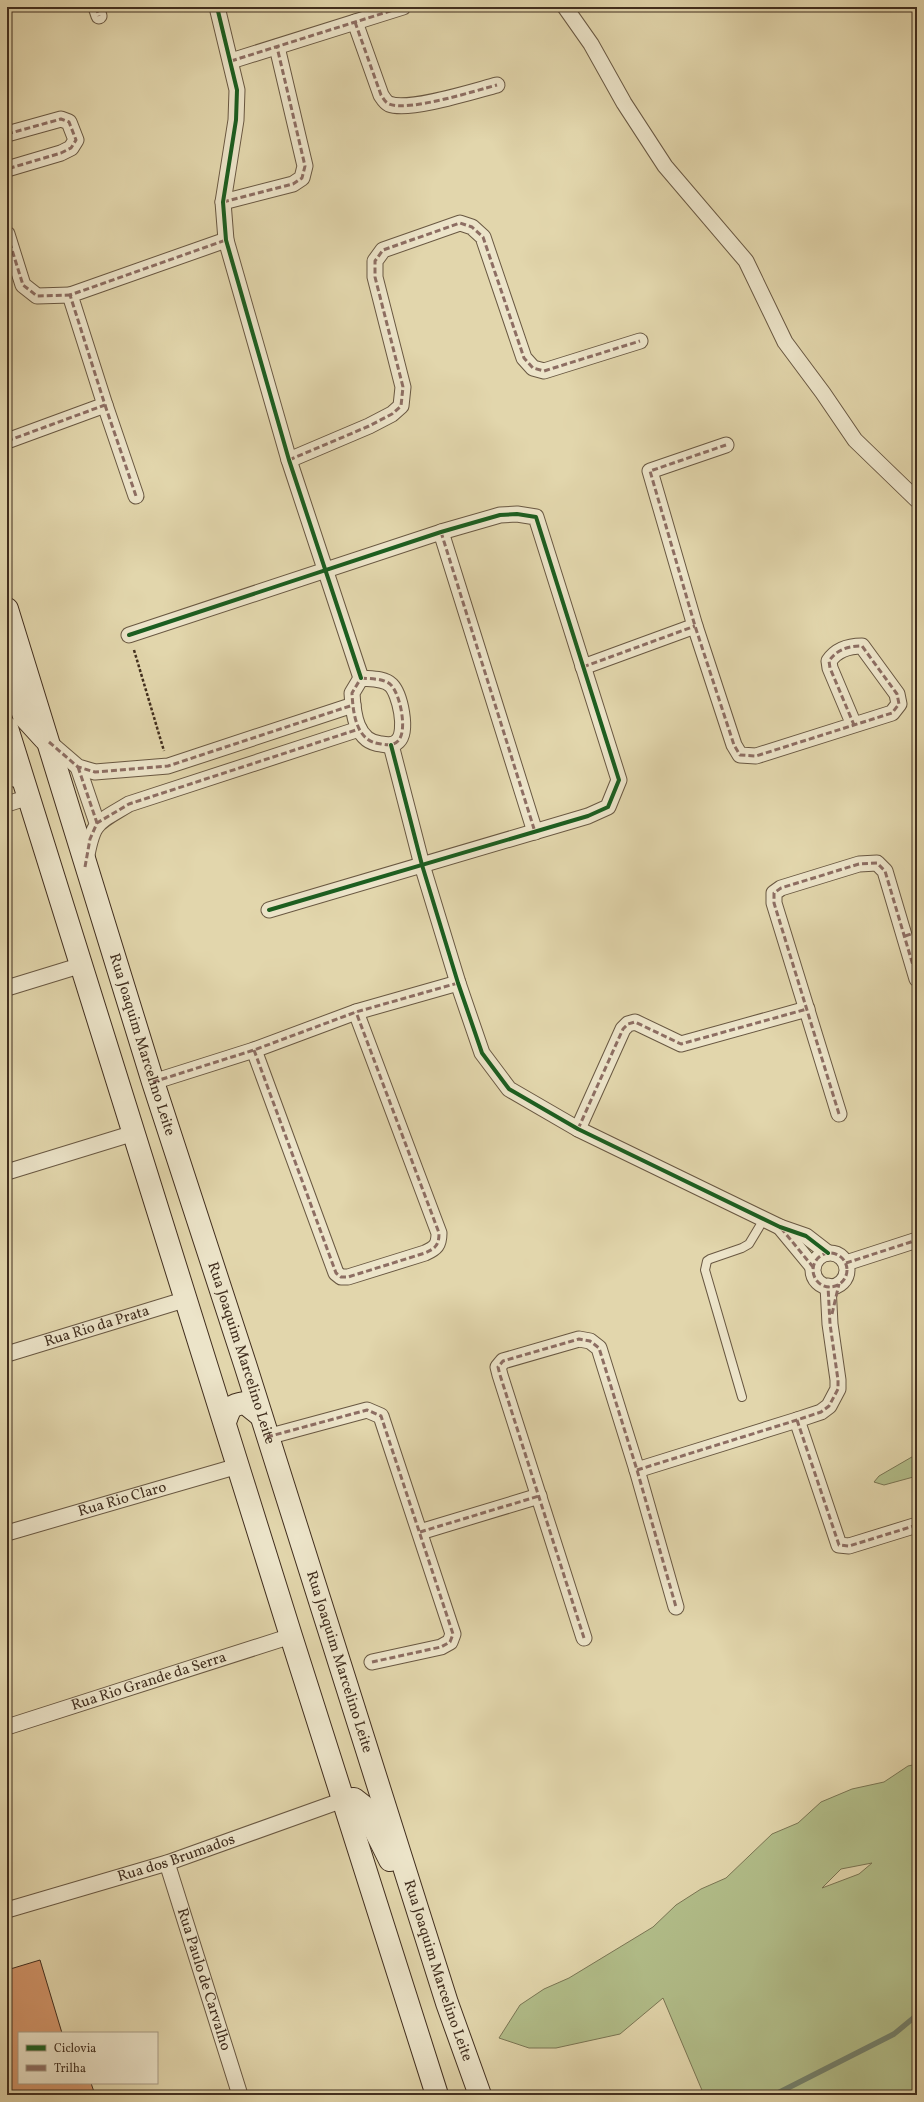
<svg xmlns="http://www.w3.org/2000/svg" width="924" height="2102" font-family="Vollkorn,serif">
  <rect width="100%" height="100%" fill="#e2d6ac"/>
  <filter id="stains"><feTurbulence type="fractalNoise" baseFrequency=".005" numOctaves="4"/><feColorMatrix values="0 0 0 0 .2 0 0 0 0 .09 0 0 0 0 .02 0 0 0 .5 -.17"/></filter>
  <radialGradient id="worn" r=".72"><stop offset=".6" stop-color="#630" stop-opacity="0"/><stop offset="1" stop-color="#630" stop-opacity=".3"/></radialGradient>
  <!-- green -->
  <g fill="#b2be8a" stroke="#7a7654" fill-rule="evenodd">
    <path d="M 917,1454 L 917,1476 L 884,1485 L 874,1482 L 879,1476 Z"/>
    <path d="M 917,1764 L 917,2095 L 704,2095 L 663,1998 L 620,2034 L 556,2048 L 529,2048 L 499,2038 L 520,2005 L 544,1989 L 569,1978 L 653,1927 L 676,1905 L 701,1889 L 726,1878 L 772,1834 L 798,1823 L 821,1802 L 852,1789 L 884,1782 L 908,1766 ZM 872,1863 L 859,1874 L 822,1888 L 841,1869 Z"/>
  </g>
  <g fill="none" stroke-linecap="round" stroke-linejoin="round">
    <!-- stream -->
    <path stroke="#74826e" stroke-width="5.5" d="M 774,2095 L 894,2034 L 917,2015"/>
  </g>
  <!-- building -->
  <path fill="#d19469" stroke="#412e1e" d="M 40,1960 L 62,2033 L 19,2033 L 19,2083 L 91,2083 L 95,2095 L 7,2095 L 7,2067 L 10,2066 L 7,2058 L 7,1970 Z"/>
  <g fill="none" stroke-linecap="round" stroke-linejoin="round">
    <defs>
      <g id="service">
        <path d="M 7,782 L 22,783"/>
        <path d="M 742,1397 L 705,1270 L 707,1261 L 710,1259 L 742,1248 L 749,1244 L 764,1219"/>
      </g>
      <g id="minor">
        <path d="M 96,7 L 99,16"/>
        <path d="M 217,7 L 237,90 L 236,120 L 223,202 L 226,240 L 289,460 L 361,678"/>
        <path d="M 565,7 L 591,44 L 624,103 L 665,166 L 746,261 L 785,342 L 823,393 L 855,440 L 917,500"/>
        <path d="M 355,22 L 381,95 C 383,98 385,102 389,104 C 409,112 474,91 497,85"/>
        <path d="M 231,61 L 403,7"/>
        <path d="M 7,134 L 61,119 L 69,122 L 76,140 L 71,148 L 61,153 L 7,169"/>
        <path d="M 223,202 L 293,184 L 302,178 L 305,166 L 277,47"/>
        <path d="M 7,234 L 23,285 L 37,296 L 70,295"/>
        <path d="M 105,405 L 136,496"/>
        <path d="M 7,441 L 105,405 L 70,295 L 226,240"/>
        <path d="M 726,445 L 650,471 L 695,626 L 734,745 L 740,755 L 756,756 L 892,713 L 899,704 L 897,694 L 862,646 C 849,646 837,649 829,661 L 830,668 L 854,725"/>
        <path d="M 289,460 L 369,426 L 392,414 L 401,406 L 403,387 L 375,277 L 375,261 L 383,250 L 460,223 L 472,227 L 483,237 L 524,358 L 533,368 L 544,371 L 640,341"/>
        <path d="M 441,532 L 535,832"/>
        <path d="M 129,635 L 441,532 L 500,515 L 517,514 L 536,517 L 619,780 L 608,807 L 588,816 L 269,910"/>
        <path d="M 583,667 L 695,626"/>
        <path d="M 361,678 C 370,679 384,678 391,685 C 400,694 408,731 398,741 C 393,746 387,745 381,744 C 356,742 353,713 352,693 Z"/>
        <path d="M 49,742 L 78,767 L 95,772 L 168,766 L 353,705"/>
        <path d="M 391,745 L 422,865 L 458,983 L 482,1053 L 509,1089 L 578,1129 L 780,1227 L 806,1236 L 828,1253"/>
        <path d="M 78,767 L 97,823"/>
        <path d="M 7,804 L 29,797"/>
        <path d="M 86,860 C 93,821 96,824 129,804 L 359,729"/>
        <path d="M 7,988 L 82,965"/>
        <path d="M 254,1050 L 336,1273 L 341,1277 L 348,1277 L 425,1253 C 436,1248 439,1245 439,1233 L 356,1012"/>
        <path d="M 153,1082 L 254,1050 L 356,1012 L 458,983"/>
        <path d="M 839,1114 L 774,903 L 774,893 L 781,888 L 859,864 L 877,863 L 885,871 L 917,979"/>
        <path d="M 578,1129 L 623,1029 L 628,1024 L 635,1022 L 681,1044 L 807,1009"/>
        <path d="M 7,1172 L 134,1133"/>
        <path d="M 780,1227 L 813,1267"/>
        <circle cx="830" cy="1270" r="17"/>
        <path d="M 846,1263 L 917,1240"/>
        <path id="s1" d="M 7,1354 L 187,1299"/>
        <path d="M 797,1420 L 839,1545 L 849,1546 L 917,1525"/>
        <path d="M 267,1437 L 367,1410 L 381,1416 L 453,1634 L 450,1642 L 441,1647 L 372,1662"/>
        <path d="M 637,1470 L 797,1420 L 821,1412 L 829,1406 L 838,1389 L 838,1380 L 830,1324 L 828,1286"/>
        <path d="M 420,1532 L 539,1496"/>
        <path id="s2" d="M 7,1533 L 238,1466"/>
        <path d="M 584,1638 L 500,1375 L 498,1367 L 503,1361 L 579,1339 L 590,1341 L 599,1348 L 637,1470 L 676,1607"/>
        <path id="s3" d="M 7,1727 L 291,1636"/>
        <path id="s4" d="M 167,1863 L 240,2095"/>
        <path id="s5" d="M 7,1910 L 167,1863 L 343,1800"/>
      </g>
      <g id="secondary">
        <path id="s6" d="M 7,609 L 153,1082 L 245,1364 L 447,2003 L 480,2095"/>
        <path d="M 7,664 L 24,716 L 45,739"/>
        <path d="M 7,728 L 291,1636 L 437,2095"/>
        <path d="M 225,1422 C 230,1408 230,1405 245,1403 L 260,1415"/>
        <path d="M 343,1800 L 354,1799 L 363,1806 L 390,1860"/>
      </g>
    </defs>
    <!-- service casing -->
    <use href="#service" stroke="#695842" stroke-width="10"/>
    <!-- minor casing -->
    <use href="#minor" stroke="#695842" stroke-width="17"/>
    <!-- secondary casing -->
    <use href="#secondary" stroke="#412e1e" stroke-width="24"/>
    <!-- path -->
    <path stroke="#412e1e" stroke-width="2.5" stroke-dasharray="3 2" stroke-linecap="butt" d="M 134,650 L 164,751"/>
    <!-- service -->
    <use href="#service" stroke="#ece4c9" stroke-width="8"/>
    <!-- minor -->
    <use href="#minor" stroke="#ece4c9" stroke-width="15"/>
    <!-- secondary -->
    <use href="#secondary" stroke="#ece4c9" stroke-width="22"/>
    <!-- quiet -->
    <g stroke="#8d6e63" stroke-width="3" stroke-dasharray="6 3" stroke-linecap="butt">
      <path d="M 96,7 L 99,16"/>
      <path d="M 355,22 L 381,95 C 383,98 385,102 389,104 C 409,112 474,91 497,85"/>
      <path d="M 231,61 L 403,7"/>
      <path d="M 7,134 L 61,119 L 69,122 L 76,140 L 71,148 L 61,153 L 7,169"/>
      <path d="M 223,202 L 293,184 L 302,178 L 305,166 L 277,47"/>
      <path d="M 7,234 L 23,285 L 37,296 L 70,295"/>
      <path d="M 105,405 L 136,496"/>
      <path d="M 7,441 L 105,405 L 70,295 L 226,240"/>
      <path d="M 726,445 L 650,471 L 695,626 L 734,745 L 740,755 L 756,756 L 892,713 L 899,704 L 897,694 L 862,646 C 849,646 837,649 829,661 L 830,668 L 854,725"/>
      <path d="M 289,460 L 369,426 L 392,414 L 401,406 L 403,387 L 375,277 L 375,261 L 383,250 L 460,223 L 472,227 L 483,237 L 524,358 L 533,368 L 544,371 L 640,341"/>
      <path d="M 441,532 L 535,832"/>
      <path d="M 583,667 L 695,626"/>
      <path d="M 361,678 C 370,679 384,678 391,685 C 400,694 408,731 398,741 C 393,746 387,745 381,744 C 356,742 353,713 352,693 Z"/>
      <path d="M 49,742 L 78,767 L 95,772 L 168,766 L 353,705"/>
      <path d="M 78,767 L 97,823"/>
      <path d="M 85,867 L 90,839 L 97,823 L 129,804 L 359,729"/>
      <path d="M 905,936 L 917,932"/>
      <path d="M 254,1050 L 336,1273 L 341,1277 L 348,1277 L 425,1253 C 436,1248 439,1245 439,1233 L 356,1012"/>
      <path d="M 153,1082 L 254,1050 L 356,1012 L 458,983"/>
      <path d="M 839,1114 L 774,903 L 774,893 L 781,888 L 859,864 L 877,863 L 885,871 L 917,979"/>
      <path d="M 578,1129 L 623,1029 L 628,1024 L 635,1022 L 681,1044 L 807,1009"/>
      <path d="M 781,1228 L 813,1267"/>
      <circle cx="830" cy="1270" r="17"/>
      <path d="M 846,1263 L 917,1240"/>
      <path d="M 832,1314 L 839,1284"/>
      <path d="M 797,1420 L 839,1545 L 849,1546 L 917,1525"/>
      <path d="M 267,1437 L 367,1410 L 381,1416 L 453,1634 L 450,1642 L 441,1647 L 372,1662"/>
      <path d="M 637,1470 L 797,1420 L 821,1412 L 829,1406 L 838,1389 L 838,1380 L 830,1324 L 828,1286"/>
      <path d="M 420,1532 L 539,1496"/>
      <path d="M 584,1638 L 500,1375 L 498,1367 L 503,1361 L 579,1339 L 590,1341 L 599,1348 L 637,1470 L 676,1607"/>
    </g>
    <defs>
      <g id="cycleway">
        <path d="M 217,7 L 237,90 L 236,120 L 223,202 L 226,240 L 289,460 L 361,678"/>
        <path d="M 129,635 L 441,532 L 500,515 L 517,514 L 536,517 L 619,780 L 608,807 L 588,816 L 269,910"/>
        <path d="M 391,745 L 422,865 L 458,983 L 482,1053 L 509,1089 L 578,1129 L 780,1227 L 806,1236 L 828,1253"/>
      </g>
    </defs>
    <!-- cycleway casing -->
    <use href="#cycleway" stroke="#ece4c9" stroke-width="6"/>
    <!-- cycleway -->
    <use href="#cycleway" stroke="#1b5e20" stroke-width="4"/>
  </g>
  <g text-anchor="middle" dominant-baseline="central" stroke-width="3.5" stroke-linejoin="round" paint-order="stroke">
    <!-- street labels -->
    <g font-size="15" fill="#412e1e" stroke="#ece4c9">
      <text stroke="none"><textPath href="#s6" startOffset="456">Rua Joaquim Marcelino Leite</textPath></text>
      <text stroke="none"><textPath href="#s1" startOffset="94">Rua Rio da Prata</textPath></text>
      <text stroke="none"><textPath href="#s6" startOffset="780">Rua Joaquim Marcelino Leite</textPath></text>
      <text stroke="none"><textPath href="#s2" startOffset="120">Rua Rio Claro</textPath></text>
      <text stroke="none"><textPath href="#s6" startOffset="1104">Rua Joaquim Marcelino Leite</textPath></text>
      <text stroke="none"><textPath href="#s3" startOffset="149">Rua Rio Grande da Serra</textPath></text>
      <text stroke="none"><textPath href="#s5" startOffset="177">Rua dos Brumados</textPath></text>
      <text stroke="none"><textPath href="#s6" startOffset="1428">Rua Joaquim Marcelino Leite</textPath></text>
      <text stroke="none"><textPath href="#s4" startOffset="122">Rua Paulo de Carvalho</textPath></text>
    </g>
  </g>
  <!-- margin -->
  <rect width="924" height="2102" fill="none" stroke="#e2d6ac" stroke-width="24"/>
  <rect x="8" y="8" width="908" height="2086" fill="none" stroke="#412e1e" stroke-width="2"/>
  <rect x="12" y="12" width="900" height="2078" fill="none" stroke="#412e1e"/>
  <!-- legend -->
  <rect x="18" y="2032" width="140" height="52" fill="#ece4c9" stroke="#a89b85"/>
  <rect x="26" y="2045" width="20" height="6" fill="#1b5e20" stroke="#a89b85"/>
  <text x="54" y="2052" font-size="12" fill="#412e1e">Ciclovia</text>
  <rect x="26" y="2065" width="20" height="6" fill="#8d6e63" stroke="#a89b85"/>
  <text x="54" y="2072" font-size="12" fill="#412e1e">Trilha</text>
  <rect width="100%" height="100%" filter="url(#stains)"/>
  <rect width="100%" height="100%" fill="url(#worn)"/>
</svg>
